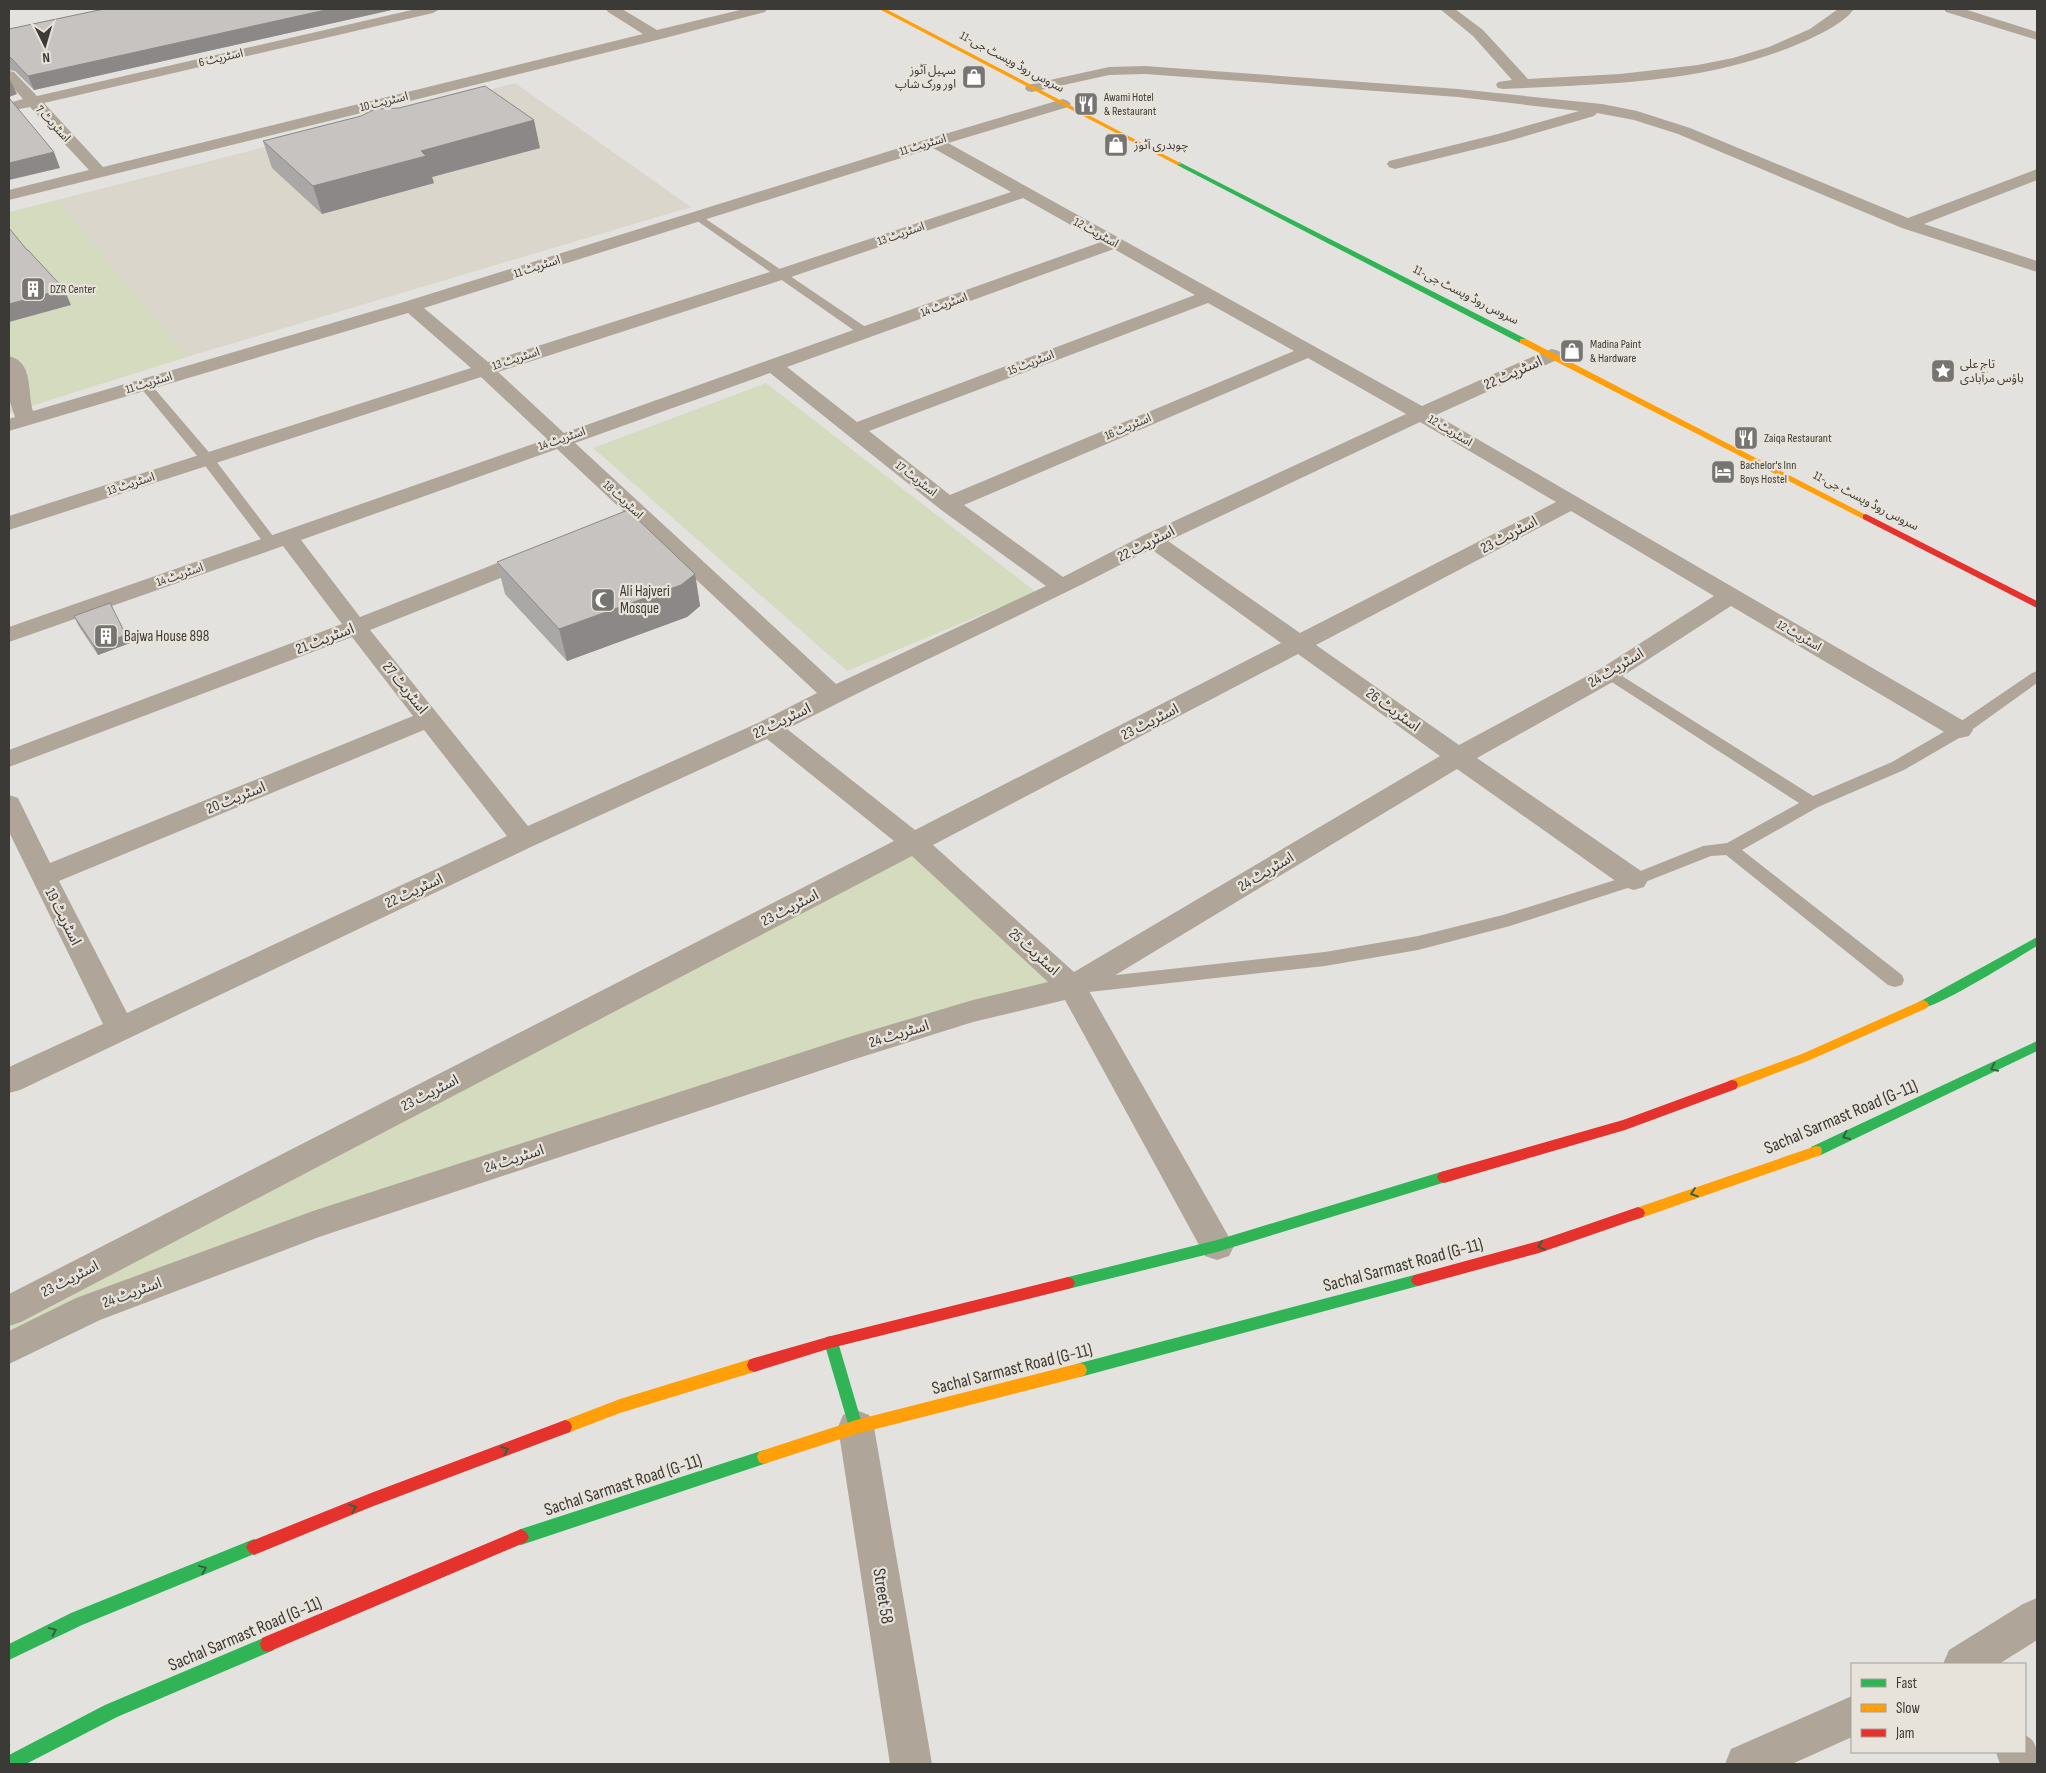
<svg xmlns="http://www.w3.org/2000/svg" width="2046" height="1773" font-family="'Sofia Sans Condensed','Noto Sans Arabic',sans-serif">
  <rect width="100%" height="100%" fill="#e4e2de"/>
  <!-- built -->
  <path fill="#dbd6cc" d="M 515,83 L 691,207 L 187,357 L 57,200 Z"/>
  <!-- green -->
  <g fill="#d5dbbf">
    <path d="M 57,200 L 187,357 L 9,413 L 9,212 Z"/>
    <path d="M 766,383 L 1036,592 L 847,671 L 593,448 Z"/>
    <path d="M 912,850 L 1053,985 L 93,1300 L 9,1342 L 9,1317 Z"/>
  </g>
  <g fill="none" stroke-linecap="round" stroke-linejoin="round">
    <!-- lane -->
    <g fill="#afa699" fill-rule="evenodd">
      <path d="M 697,213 L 870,330 L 872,333 L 870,336 L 862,336 L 693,218 L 692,216 L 693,214 Z"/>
      <path d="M 144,380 L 148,381 L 213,457 L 276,540 L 278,543 L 276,546 L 266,546 L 203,463 L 140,387 L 138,384 Z"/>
      <path d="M 1609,669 L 1614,671 L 1813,796 L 1892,762 L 1954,726 L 2032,673 L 2037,671 L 2037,683 L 1966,734 L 1904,770 L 1818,807 L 1742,850 L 1902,975 L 1904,980 L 1902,985 L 1895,987 L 1888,985 L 1726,855 L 1711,856 L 1640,884 L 1510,926 L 1418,950 L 1325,966 L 1080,993 L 1073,991 L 1071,986 L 1073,981 L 1080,979 L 1325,952 L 1418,936 L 1503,915 L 1628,876 L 1703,846 L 1727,843 L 1799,803 L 1604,677 L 1601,674 L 1604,671 Z"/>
    </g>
    <!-- street -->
    <g fill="#afa699" fill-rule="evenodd">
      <path d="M 416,9 L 440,9 L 433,13 L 44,103 L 103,167 L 643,34 L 608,12 L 606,9 L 622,9 L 657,30 L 744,9 L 767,9 L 765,12 L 661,39 L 9,200 L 9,190 L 89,170 L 30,107 L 9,111 L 9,103 L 23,99 L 9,83 L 9,71 L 14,72 L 37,96 Z"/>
      <path d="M 1440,9 L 1455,9 L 1483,30 L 1528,79 L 1620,74 L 1698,65 L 1733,58 L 1769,47 L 1810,29 L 1838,9 L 1854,9 C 1844,23 1819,35 1803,42 C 1708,84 1605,84 1503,89 L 1498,88 L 1496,85 L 1498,82 L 1512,80 L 1473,36 Z"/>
      <path d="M 1944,9 L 1964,9 L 2037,32 L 2037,40 L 1946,12 Z"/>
      <path d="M 1145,66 L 1458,89 L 1602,104 L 1637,111 L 1690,128 L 1908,218 L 2037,169 L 2037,180 L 1924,224 L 2037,261 L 2037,272 L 1902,228 L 1678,134 L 1634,120 L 1597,113 L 1594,116 L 1509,141 L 1395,169 L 1389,167 L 1387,164 L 1389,161 L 1498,134 L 1579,111 L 1458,97 L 1145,74 L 1109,75 L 1032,92 L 1027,91 L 1025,88 L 1027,85 L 1109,67 Z"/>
      <path d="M 1063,99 L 1068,101 L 1071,104 L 1068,107 L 948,143 L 1422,406 L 1545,351 L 1552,349 L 1559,351 L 1562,355 L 1559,359 L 1436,415 L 1969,724 L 1973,730 L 1969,736 L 1960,738 L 1951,736 L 1731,606 L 1618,679 L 1477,758 L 1644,873 L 1648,880 L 1644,887 L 1634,890 L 1624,887 L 1457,769 L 1089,991 L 1234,1246 L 1229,1256 L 1217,1260 L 1205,1256 L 1065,1000 L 973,1022 L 852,1060 L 319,1237 L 100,1320 L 9,1364 L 9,1331 L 76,1298 L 313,1211 L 849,1037 L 973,1000 L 1048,982 L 912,856 L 21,1322 L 9,1326 L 9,1294 L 894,841 L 767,739 L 533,846 L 20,1090 L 9,1093 L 9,1067 L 103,1024 L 9,832 L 9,795 L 18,798 L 50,863 L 413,716 L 352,637 L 9,767 L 9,750 L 342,624 L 283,546 L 9,642 L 9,627 L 547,439 L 481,377 L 9,530 L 9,516 L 471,368 L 408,313 L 9,431 L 9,419 L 15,417 L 10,402 L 9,356 C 34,362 27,392 33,411 L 404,302 L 928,139 ZM 933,148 L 1011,192 L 776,270 L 488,362 L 424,308 ZM 1023,198 L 1101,242 L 564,433 L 498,372 L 788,278 ZM 1114,249 L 1195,295 L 857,422 L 787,367 ZM 1208,303 L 1294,351 L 950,495 L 869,431 ZM 1308,358 L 1406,414 L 1144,535 L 1063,577 L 964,505 ZM 770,373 L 940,509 L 1046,586 L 836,684 L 575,443 ZM 1420,422 L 1556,502 L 1300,633 L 1168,541 ZM 557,449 L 817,693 L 760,722 L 528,826 L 370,630 L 541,562 L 544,557 L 541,552 L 533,550 L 525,552 L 360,617 L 301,540 ZM 1571,511 L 1714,596 L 1600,669 L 1459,745 L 1316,645 ZM 1151,549 L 1281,643 L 915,830 L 787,729 C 907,667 1031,612 1151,549 ZM 1298,654 L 1440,756 L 1074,972 L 933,845 ZM 424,730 L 507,836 L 127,1013 L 59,881 Z"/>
      <path d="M 856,1410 L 869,1415 L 874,1427 L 932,1764 L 890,1764 L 838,1427 L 843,1415 Z"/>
      <path d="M 2037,1598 L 2037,1640 L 1999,1664 L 1943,1664 L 1949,1650 L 2023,1604 Z"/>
      <path d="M 1852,1696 L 1852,1737 L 1792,1764 L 1725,1764 L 1731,1749 Z"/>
      <path d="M 2025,1735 C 2038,1741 2037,1752 2037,1764 L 2000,1764 L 1996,1752 L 2025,1752 Z"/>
    </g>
    <!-- fast -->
    <g fill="#30b455" fill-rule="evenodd">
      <path d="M 1179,162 L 1526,339 L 1527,341 L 1520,343 L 1177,165 L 1177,163 Z"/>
      <path d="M 2037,937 L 2037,946 C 2020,956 1932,1012 1919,1008 L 1917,1005 L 1919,1002 Z"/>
      <path d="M 2037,1041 L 2037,1051 L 1821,1155 L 1816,1156 L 1811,1155 L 1810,1151 L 1811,1147 Z"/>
      <path d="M 1444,1171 L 1449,1173 L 1451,1177 L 1449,1181 L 1217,1252 L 1068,1289 L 1063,1287 L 1061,1283 L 1063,1279 L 1068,1277 L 1217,1240 Z"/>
      <path d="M 1418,1274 L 1423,1276 L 1425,1280 L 1423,1284 L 1418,1286 L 1080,1377 L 1075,1375 L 1073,1370 L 1075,1365 L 1080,1363 Z"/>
      <path d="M 831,1336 L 836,1337 L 838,1342 L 863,1427 L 861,1432 L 856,1434 L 851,1432 L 849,1427 L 824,1342 L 826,1337 Z"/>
      <path d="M 764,1450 L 769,1452 L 771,1457 L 769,1462 L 764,1464 L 521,1545 L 516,1542 L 513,1537 L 516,1532 L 521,1529 Z"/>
      <path d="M 254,1539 L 259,1542 L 262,1547 L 259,1552 L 82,1625 L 9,1660 L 9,1644 L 71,1613 Z"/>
      <path d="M 268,1636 L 274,1638 L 276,1644 L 274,1650 L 117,1717 L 26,1764 L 9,1764 L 9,1755 L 105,1705 Z"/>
    </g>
    <!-- slow -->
    <g fill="#ff9f0a" fill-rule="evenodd">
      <path d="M 879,9 L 886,9 L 1182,164 L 1177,165 Z"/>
      <path d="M 1520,339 L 1526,339 L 1870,517 L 1869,519 L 1863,519 L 1520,343 Z"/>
      <path d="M 1923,1000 L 1927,1002 L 1929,1005 L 1927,1008 L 1810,1060 L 1732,1090 L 1728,1089 L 1726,1085 L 1728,1081 L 1802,1054 Z"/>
      <path d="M 1816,1146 L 1821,1147 L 1822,1151 L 1821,1155 L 1638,1219 L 1633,1217 L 1631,1213 L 1633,1209 Z"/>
      <path d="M 754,1358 L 759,1360 L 761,1365 L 759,1370 L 754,1372 L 620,1413 L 565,1434 L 560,1432 L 558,1427 L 560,1422 L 620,1399 Z"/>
      <path d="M 1080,1363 L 1085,1365 L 1087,1370 L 1085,1375 L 1080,1377 L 856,1434 L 764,1464 L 759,1462 L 757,1457 L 759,1452 L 764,1450 L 856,1420 Z"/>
    </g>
    <!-- jam -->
    <g fill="#e5322d" fill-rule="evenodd">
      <path d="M 1866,514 L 2037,601 L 2037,608 L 1863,519 L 1863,515 Z"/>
      <path d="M 1732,1080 L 1736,1081 L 1738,1085 L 1736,1089 L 1625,1130 L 1444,1183 L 1439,1181 L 1437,1177 L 1439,1173 L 1444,1171 L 1623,1120 Z"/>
      <path d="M 1638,1207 L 1643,1209 L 1645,1213 L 1643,1217 L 1539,1253 L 1418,1286 L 1413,1284 L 1411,1280 L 1413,1276 L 1418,1274 L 1539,1241 Z"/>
      <path d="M 1068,1277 L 1073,1279 L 1075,1283 L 1073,1287 L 1068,1289 L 831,1348 L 754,1372 L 749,1370 L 747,1365 L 749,1360 L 754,1358 L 831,1336 Z"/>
      <path d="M 565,1420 L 570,1422 L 572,1427 L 570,1432 L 371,1507 L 254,1555 L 249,1552 L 246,1547 L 249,1542 L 371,1493 Z"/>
      <path d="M 521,1529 L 526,1532 L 529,1537 L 526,1542 L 268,1652 L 262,1650 L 260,1644 L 262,1638 Z"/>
    </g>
  </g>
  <!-- wall -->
  <g fill="#aaa8a6">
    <path d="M 104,9 L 396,9 L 34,90 L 15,71 L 9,70 L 9,29 Z"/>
    <path d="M 263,141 L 540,148 L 432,177 L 434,183 L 322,214 L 272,168 Z"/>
    <path d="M 497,562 L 695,574 L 700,606 L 687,617 L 567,661 L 505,594 Z"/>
    <path d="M 74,616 L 130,643 L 98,655 L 78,625 Z"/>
  </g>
  <!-- shaded-wall -->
  <g fill="#8b8887">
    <path d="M 330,9 L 396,9 L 34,90 L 28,76 Z"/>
    <path d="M 9,80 L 10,80 L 17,94 L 9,97 Z"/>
    <path d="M 534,120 L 540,148 L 432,177 L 434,183 L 322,214 L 313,186 L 421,151 Z"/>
    <path d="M 54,152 L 60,168 L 9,180 L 9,163 Z"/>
    <path d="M 64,289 L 71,305 L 9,322 L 9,304 Z"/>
    <path d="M 695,574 L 700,606 L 687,617 L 567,661 L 559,629 Z"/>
    <path d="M 126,635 L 130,643 L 98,655 L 94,646 Z"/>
  </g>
  <!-- building -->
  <g fill="#c6c3c1" stroke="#8b8887">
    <path d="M 104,9 L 330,9 L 28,76 L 9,56 L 9,29 Z"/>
    <path d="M 485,86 L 534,120 L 421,151 L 426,156 L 313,186 L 263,141 L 361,116 L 375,109 L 399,108 Z"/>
    <path d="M 9,98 L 54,152 L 9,163 Z"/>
    <path d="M 9,228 L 27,250 L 28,250 L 64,289 L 9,304 Z"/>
    <path d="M 628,510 L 695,574 L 681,585 L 559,629 L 497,562 Z"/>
    <path d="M 110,603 L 126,635 L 94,646 L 74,616 Z"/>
  </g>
  <!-- one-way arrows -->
  <defs><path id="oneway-chevron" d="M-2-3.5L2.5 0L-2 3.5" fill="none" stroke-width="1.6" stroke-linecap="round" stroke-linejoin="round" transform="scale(1.25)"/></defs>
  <g stroke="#385f40">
    <use href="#oneway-chevron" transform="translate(1994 1068) rotate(154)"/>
    <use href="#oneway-chevron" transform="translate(1846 1136) rotate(155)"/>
    <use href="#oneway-chevron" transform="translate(1694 1193) rotate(161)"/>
    <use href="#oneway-chevron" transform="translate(1541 1246) rotate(163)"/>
    <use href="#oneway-chevron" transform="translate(505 1450) rotate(-21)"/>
    <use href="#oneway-chevron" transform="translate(353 1508) rotate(-22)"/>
    <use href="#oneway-chevron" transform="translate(203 1569) rotate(-22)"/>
    <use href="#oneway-chevron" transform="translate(53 1631) rotate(-25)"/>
  </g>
  <!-- icons -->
  <defs>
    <symbol id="shop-square" viewBox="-11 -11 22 22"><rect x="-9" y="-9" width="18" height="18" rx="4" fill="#777571" stroke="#e8e3da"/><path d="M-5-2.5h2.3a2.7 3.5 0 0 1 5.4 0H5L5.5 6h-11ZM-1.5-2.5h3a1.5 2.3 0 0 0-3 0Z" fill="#fff"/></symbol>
    <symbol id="restaurant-square" viewBox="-11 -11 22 22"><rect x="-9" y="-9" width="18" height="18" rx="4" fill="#777571" stroke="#e8e3da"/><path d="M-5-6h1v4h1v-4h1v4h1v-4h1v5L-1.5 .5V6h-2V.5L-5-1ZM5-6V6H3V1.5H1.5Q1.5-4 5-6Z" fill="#fff"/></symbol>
    <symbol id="building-square" viewBox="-11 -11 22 22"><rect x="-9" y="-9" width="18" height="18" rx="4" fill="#777571" stroke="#e8e3da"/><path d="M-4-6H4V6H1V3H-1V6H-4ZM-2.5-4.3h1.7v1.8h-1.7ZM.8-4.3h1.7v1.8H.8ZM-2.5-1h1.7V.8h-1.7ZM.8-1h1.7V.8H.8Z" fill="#fff"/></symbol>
    <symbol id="sight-square" viewBox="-11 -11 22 22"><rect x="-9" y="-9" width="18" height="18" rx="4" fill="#777571" stroke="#e8e3da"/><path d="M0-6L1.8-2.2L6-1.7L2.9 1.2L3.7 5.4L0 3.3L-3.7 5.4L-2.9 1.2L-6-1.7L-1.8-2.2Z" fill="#fff"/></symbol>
    <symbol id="hotel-square" viewBox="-11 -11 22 22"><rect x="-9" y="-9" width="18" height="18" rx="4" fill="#777571" stroke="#e8e3da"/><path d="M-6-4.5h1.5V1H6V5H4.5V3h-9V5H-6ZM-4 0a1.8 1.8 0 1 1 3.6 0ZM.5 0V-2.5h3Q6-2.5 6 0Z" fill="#fff"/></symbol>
    <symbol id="mosque-square" viewBox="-11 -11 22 22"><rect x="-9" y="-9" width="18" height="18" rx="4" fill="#777571" stroke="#e8e3da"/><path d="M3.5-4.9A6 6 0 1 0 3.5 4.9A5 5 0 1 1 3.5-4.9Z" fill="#fff"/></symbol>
  </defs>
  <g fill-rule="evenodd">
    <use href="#shop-square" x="960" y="63" width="28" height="28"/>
    <use href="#restaurant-square" x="1072" y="90" width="28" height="28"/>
    <use href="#shop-square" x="1102" y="131" width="28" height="28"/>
    <use href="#building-square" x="19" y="275" width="28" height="28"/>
    <use href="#shop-square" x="1558" y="337" width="28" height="28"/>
    <use href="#sight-square" x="1929" y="357" width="28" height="28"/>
    <use href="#restaurant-square" x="1732" y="424" width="28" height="28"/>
    <use href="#hotel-square" x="1709" y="458" width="28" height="28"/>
    <use href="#mosque-square" x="589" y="586" width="28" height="28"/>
    <use href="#building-square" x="92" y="622" width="28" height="28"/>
  </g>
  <g text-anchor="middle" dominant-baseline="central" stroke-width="4.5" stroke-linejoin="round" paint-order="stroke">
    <!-- far-street labels -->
    <g font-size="12" fill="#3c3a37" stroke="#e8e3da">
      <text transform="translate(221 58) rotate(-13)">اسٹریٹ 6</text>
      <text transform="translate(1012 62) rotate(28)">سروس روڈ ویسٹ جی-11</text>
      <text transform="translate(384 102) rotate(-14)">اسٹریٹ 10</text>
      <text transform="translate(53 124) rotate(47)">اسٹریٹ 7</text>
      <text transform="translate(923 145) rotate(-17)">اسٹریٹ 11</text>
      <text transform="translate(1096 233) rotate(29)">اسٹریٹ 12</text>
      <text transform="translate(901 234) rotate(-19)">اسٹریٹ 13</text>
      <text transform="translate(537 267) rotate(-18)">اسٹریٹ 11</text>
      <text transform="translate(1466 295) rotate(27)">سروس روڈ ویسٹ جی-11</text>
      <text transform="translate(944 305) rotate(-20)">اسٹریٹ 14</text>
      <text transform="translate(516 359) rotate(-18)">اسٹریٹ 13</text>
      <text transform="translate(1031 363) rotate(-21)">اسٹریٹ 15</text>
      <text transform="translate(149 383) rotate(-17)">اسٹریٹ 11</text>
      <text transform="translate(1128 427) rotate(-23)">اسٹریٹ 16</text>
      <text transform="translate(1450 431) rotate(31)">اسٹریٹ 12</text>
      <text transform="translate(562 439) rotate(-19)">اسٹریٹ 14</text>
      <text transform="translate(916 479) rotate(38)">اسٹریٹ 17</text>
      <text transform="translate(131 484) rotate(-18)">اسٹریٹ 13</text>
      <text transform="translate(623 500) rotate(43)">اسٹریٹ 18</text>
      <text transform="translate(1866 501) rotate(27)">سروس روڈ ویسٹ جی-11</text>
      <text transform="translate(180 575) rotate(-19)">اسٹریٹ 14</text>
      <text transform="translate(1799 636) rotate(30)">اسٹریٹ 12</text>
    </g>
    <!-- far-poi labels -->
    <g font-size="12" fill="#3c3a37" stroke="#e8e3da" text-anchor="start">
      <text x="956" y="70" text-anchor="end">سہیل آٹوز<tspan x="956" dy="14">اور ورک شاپ</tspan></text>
      <text x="1104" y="97">Awami Hotel<tspan x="1104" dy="14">&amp; Restaurant</tspan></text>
      <text x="1134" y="145">چوہدری آٹوز</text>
      <text x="50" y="289">DZR Center</text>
      <text x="1590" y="344">Madina Paint<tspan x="1590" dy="14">&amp; Hardware</tspan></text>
      <text x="1960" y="364">تاج علی<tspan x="1960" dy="14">ہاؤس مرآبادی</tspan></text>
      <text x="1764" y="438">Zaiqa Restaurant</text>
      <text x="1740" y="465">Bachelor's Inn<tspan x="1740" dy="14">Boys Hostel</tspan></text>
    </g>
    <!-- street labels -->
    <g font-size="15" fill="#3c3a37" stroke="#e8e3da">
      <text transform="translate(1513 373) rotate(-24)">اسٹریٹ 22</text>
      <text transform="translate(1509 535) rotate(-28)">اسٹریٹ 23</text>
      <text transform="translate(1146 544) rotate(-27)">اسٹریٹ 22</text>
      <text transform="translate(325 639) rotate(-21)">اسٹریٹ 21</text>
      <text transform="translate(1616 668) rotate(-31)">اسٹریٹ 24</text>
      <text transform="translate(405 688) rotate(51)">اسٹریٹ 27</text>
      <text transform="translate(1393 710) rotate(36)">اسٹریٹ 26</text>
      <text transform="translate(782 721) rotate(-26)">اسٹریٹ 22</text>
      <text transform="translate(1150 722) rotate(-27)">اسٹریٹ 23</text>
      <text transform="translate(236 798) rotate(-22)">اسٹریٹ 20</text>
      <text transform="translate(1266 872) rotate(-31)">اسٹریٹ 24</text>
      <text transform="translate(414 891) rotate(-25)">اسٹریٹ 22</text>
      <text transform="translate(790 908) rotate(-27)">اسٹریٹ 23</text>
      <text transform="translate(63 917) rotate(63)">اسٹریٹ 19</text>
      <text transform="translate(1034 952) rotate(42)">اسٹریٹ 25</text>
      <text transform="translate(899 1034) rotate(-17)">اسٹریٹ 24</text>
      <text transform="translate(430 1093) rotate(-27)">اسٹریٹ 23</text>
      <text transform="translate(514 1159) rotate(-18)">اسٹریٹ 24</text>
      <text transform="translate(70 1279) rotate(-27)">اسٹریٹ 23</text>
      <text transform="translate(132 1293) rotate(-20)">اسٹریٹ 24</text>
    </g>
    <!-- poi labels -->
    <g font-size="15" fill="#3c3a37" stroke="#e8e3da" text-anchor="start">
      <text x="620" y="591">Ali Hajveri<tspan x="620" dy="17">Mosque</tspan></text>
      <text x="124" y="636">Bajwa House 898</text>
    </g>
    <!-- near-street labels -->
    <g font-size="18" fill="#3c3a37" stroke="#e8e3da">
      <text transform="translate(1841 1117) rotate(-23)">Sachal Sarmast Road (G-11)</text>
      <text transform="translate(1403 1265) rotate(-15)">Sachal Sarmast Road (G-11)</text>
      <text transform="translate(1012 1369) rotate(-14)">Sachal Sarmast Road (G-11)</text>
      <text transform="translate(623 1485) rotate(-18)">Sachal Sarmast Road (G-11)</text>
      <text transform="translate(883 1596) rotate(81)">Street 58</text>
      <text transform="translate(245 1634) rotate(-23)">Sachal Sarmast Road (G-11)</text>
    </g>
  </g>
  <!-- border -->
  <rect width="2046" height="1773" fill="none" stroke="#3c3a37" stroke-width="20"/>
  <!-- legend -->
  <rect x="1851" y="1663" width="175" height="90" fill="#e8e3da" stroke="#a39f99"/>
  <rect x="1861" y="1679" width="25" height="8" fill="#30b455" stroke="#a39f99"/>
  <text x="1896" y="1688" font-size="15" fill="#3c3a37">Fast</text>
  <rect x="1861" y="1704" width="25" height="8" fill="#ff9f0a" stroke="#a39f99"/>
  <text x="1896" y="1713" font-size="15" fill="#3c3a37">Slow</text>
  <rect x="1861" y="1729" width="25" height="8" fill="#e5322d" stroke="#a39f99"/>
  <text x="1896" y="1738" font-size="15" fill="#3c3a37">Jam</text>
  <!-- north arrow -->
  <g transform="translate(45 45) rotate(175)" stroke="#e8e3da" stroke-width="4" paint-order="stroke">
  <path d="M0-4L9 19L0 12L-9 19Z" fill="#3c3a37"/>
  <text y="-8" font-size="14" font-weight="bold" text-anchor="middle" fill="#3c3a37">N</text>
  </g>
</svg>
